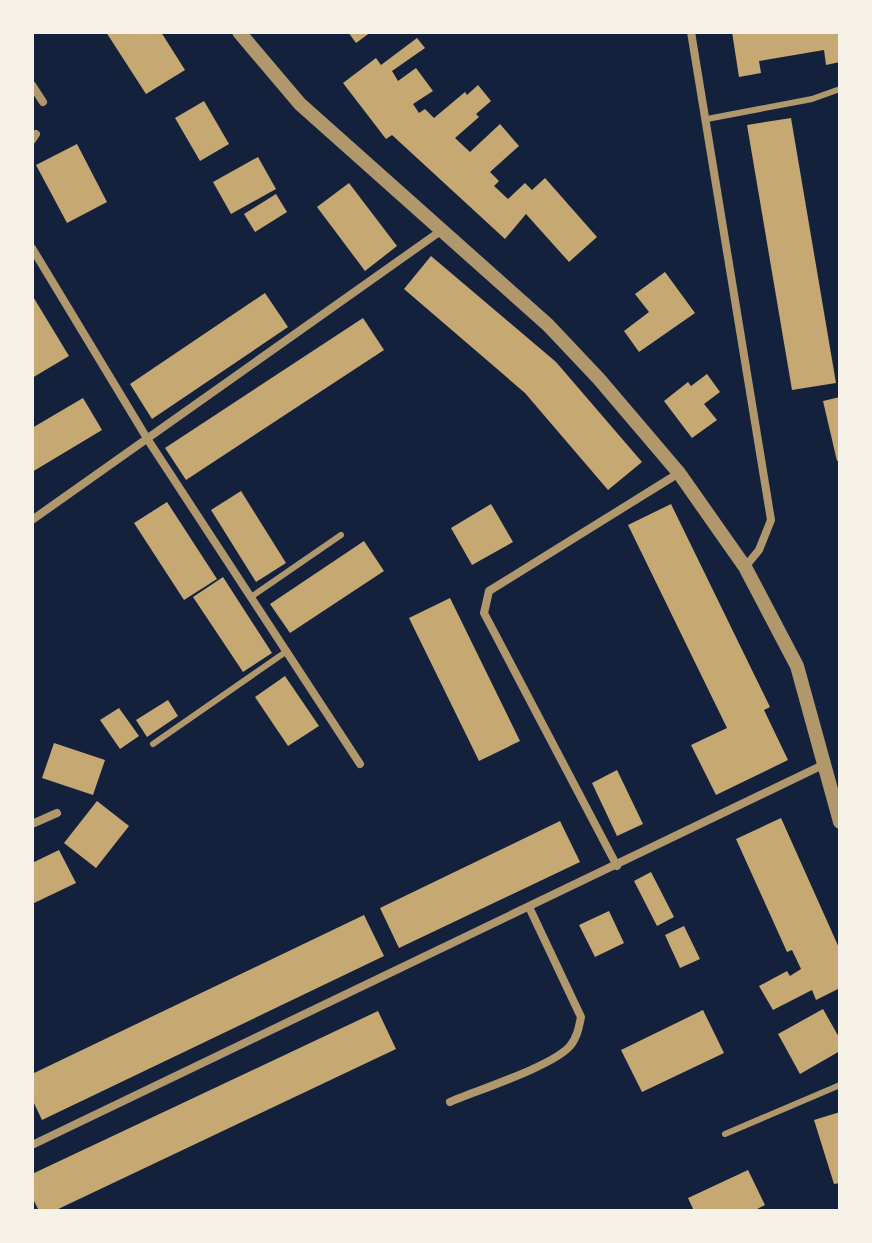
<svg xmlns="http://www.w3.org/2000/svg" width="872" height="1243" font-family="Roboto,sans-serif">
  <rect width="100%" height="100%" fill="#14213d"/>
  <!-- building -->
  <g fill="#c6a872">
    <path d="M 106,32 L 161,32 L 185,70 L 146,94 Z"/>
    <path d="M 348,32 L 371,32 L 356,43 Z"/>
    <path d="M 732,32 L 840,32 L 840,62 L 826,65 L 824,50 L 759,61 L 761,73 L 739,77 Z"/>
    <path d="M 417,38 L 425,48 L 392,71 L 398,81 L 416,68 L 433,91 L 413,104 L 419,113 L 425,109 L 434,118 L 465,92 L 467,95 L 478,85 L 491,101 L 476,114 L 479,117 L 455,138 L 470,152 L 500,124 L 519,146 L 490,172 L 499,181 L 494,186 L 508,199 L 525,183 L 532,190 L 545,178 L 597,237 L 569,262 L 526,214 L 505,239 L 392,135 L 386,139 L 343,83 L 376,58 L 381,65 Z"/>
    <path d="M 204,101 L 229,144 L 200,161 L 175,118 Z"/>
    <path d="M 791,118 L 836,383 L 792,390 L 747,125 Z"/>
    <path d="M 77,144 L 107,202 L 67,223 L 36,165 Z"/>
    <path d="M 258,157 L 276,189 L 231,214 L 213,182 Z"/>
    <path d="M 349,183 L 397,246 L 365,271 L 317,207 Z"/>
    <path d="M 276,194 L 287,212 L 255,232 L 244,214 Z"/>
    <path d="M 431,256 L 556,362 L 642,462 L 608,490 L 525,393 L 404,289 Z"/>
    <path d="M 665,272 L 695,313 L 639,352 L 624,331 L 649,312 L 635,294 Z"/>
    <path d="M 265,293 L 288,327 L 152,419 L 130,384 Z"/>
    <path d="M 32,295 L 69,356 L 32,378 Z"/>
    <path d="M 363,318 L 384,350 L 186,480 L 165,448 Z"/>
    <path d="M 707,374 L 720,392 L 704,404 L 717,420 L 692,438 L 664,401 L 688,382 L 691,386 Z"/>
    <path d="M 840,397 L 840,460 L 837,461 L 823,401 Z"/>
    <path d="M 83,398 L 102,430 L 32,472 L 32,428 Z"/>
    <path d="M 241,491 L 286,563 L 256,582 L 211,510 Z"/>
    <path d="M 167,502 L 217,579 L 184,600 L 134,523 Z"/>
    <path d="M 491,504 L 513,542 L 472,565 L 451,528 Z"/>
    <path d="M 671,504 L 770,707 L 764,710 L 788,760 L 716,795 L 691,745 L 727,728 L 628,525 Z"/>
    <path d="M 364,541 L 384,571 L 290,633 L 270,604 Z"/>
    <path d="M 223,577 L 272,653 L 243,672 L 193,597 Z"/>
    <path d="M 450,598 L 520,741 L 479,761 L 409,618 Z"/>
    <path d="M 285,676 L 319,726 L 288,746 L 255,697 Z"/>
    <path d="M 168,700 L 178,716 L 147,737 L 136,720 Z"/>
    <path d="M 119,708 L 139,736 L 120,749 L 100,720 Z"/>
    <path d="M 54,743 L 105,760 L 93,795 L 42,778 Z"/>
    <path d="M 617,770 L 643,824 L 617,836 L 592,783 Z"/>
    <path d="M 97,801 L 129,826 L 96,868 L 64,843 Z"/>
    <path d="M 781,818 L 840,950 L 840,988 L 816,1000 L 812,990 L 773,1010 L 759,986 L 787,971 L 790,976 L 801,969 L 792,950 L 787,952 L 736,839 Z"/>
    <path d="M 560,821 L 580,862 L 399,948 L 380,908 Z"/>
    <path d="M 59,850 L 76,883 L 32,904 L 32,863 Z"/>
    <path d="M 651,872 L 674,917 L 657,926 L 634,881 Z"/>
    <path d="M 609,911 L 624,943 L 595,957 L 579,925 Z"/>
    <path d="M 364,915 L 384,956 L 42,1120 L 32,1099 L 32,1074 Z"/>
    <path d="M 684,926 L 700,959 L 680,968 L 665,935 Z"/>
    <path d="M 823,1009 L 840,1039 L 840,1051 L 800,1074 L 778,1034 Z"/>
    <path d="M 703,1010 L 724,1053 L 642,1092 L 621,1050 Z"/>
    <path d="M 378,1011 L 396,1049 L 54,1211 L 39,1211 L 32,1197 L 32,1174 Z"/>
    <path d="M 840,1112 L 840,1183 L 834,1184 L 814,1120 Z"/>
    <path d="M 748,1170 L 765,1205 L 753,1211 L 694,1211 L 688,1198 Z"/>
  </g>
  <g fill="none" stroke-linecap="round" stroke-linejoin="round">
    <!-- service -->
    <g stroke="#b1986c" stroke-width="6">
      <path d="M 707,119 L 812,99 L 840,89"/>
      <path d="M 251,597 L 341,535"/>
      <path d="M 153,744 L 287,651"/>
      <path d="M 725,1134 L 840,1085"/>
    </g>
    <!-- minor -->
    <g stroke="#b1986c" stroke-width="8">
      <path d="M 691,32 L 771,520 L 759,550 L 745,567"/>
      <path d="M 32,85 L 43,102"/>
      <path d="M 32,140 L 36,134"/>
      <path d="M 32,248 L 148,440 L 360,764"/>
      <path d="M 32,520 L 442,230"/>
      <path d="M 32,824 L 57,813"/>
      <path d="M 617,866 L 484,613 L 489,591 L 679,473"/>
      <path d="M 450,1102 C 478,1090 553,1066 570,1046 C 577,1038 579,1027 581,1017 L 529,907"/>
      <path d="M 32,1145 L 825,764"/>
    </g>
    <!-- tertiary -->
    <path stroke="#b1986c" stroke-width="14" d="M 239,32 L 300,104 L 548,325 L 599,379 L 679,473 L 745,567 L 797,666 L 840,822"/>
  </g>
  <!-- border -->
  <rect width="872" height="1243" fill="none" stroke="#f6f1e7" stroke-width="68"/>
</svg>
